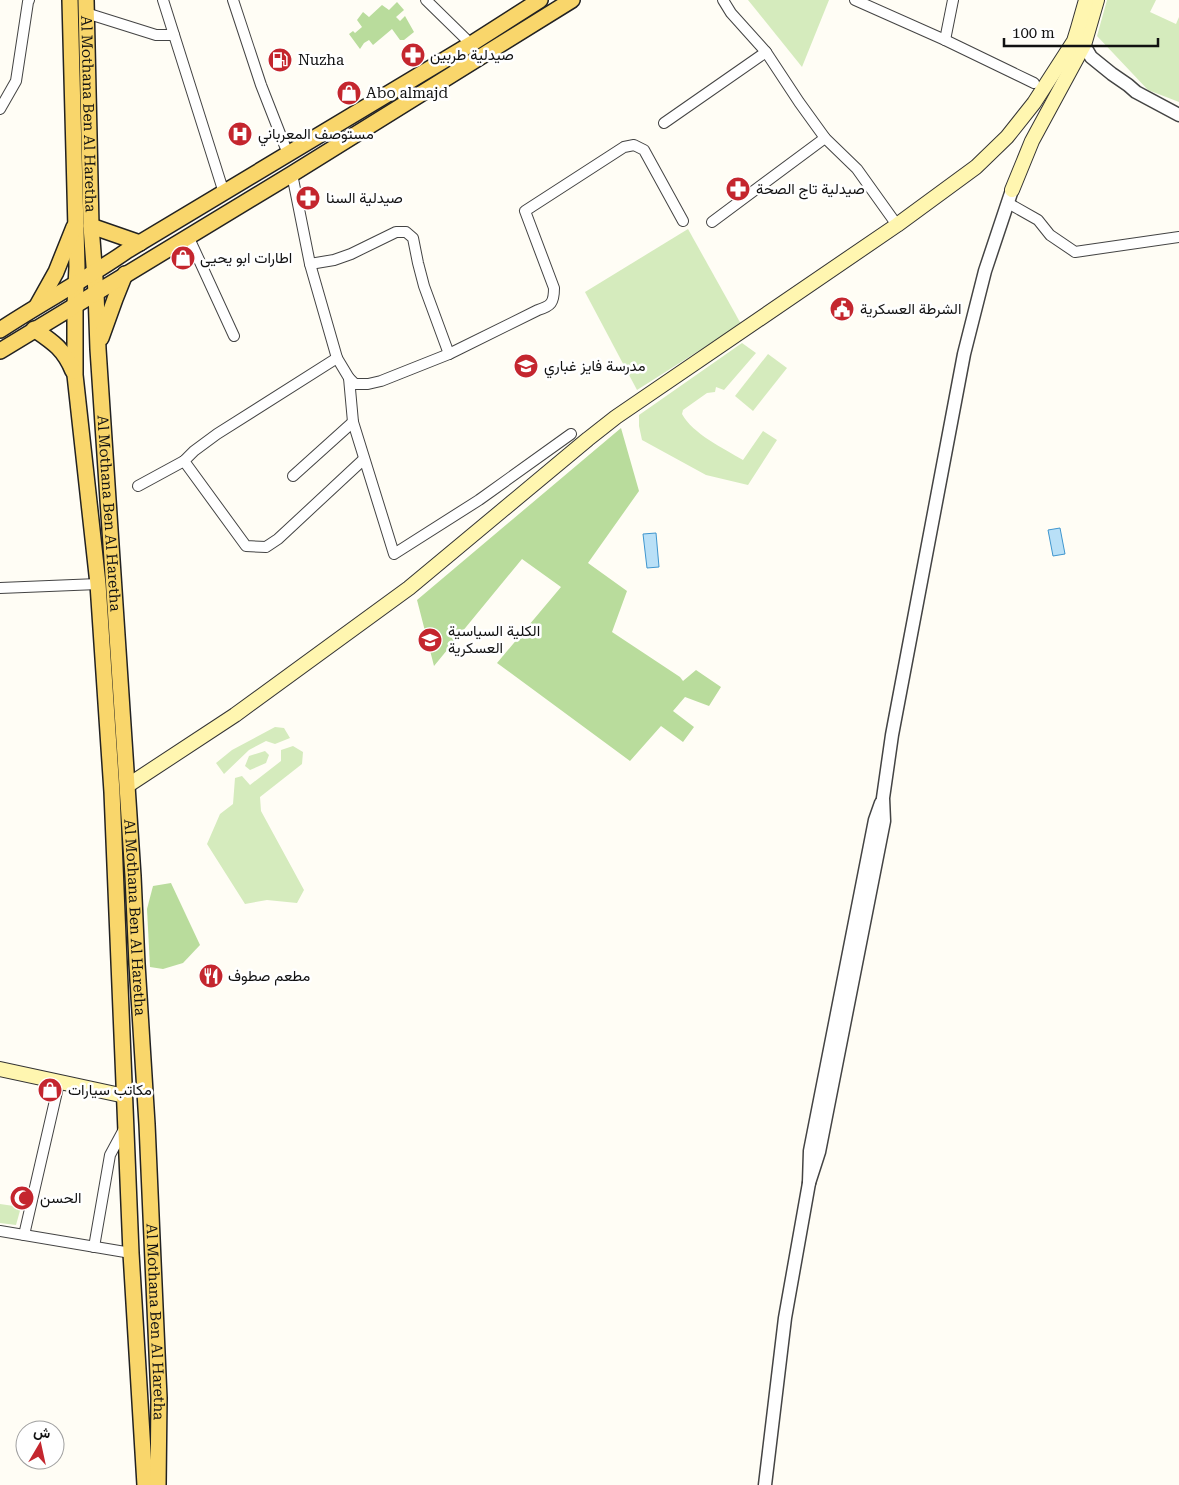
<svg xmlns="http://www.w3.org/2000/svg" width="1179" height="1485" font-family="'Roboto Serif',Vazirmatn,serif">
  <rect width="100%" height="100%" fill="#fffdf5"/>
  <!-- green -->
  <g fill="#d5ebbd">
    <path d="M 748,0 L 829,0 L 802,67 Z"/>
    <path d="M 1107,0 L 1156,0 L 1150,12 L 1176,24 L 1179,17 L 1179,102 L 1148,90 L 1097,36 Z"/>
    <path d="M 688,229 L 741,324 L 637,390 L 585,292 Z"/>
    <path d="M 742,343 L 756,353 L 724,390 L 716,387 L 715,392 L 707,393 L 683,410 L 682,414 C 693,434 723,448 743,460 L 763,431 L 777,440 L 748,485 L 706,475 L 642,440 L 639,426 L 639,415 Z"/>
    <path d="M 768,354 L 787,368 L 753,411 L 735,396 Z"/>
    <path d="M 275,727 L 284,728 L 290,738 L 275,744 L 266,741 L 249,750 L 224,774 L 216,763 L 232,750 Z"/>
    <path d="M 293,746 L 303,752 L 302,764 L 260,797 L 261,811 L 304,890 L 297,903 L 267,900 L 245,904 L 207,844 L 220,814 L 233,804 L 235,778 L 242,776 L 250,785 L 281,761 L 281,750 Z"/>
    <path d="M 265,751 L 269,755 L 266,763 L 250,770 L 245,766 L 249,756 Z"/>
    <path d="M 0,1204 L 21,1207 L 16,1225 L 0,1223 Z"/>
  </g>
  <!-- forest -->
  <g fill="#b9dc9c">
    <path d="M 397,2 L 404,10 L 396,17 L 400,21 L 405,16 L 414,32 L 404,40 L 400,40 L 392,29 L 373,45 L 369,40 L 364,43 L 360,49 L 349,34 L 353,31 L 355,33 L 362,27 L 357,20 L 363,12 L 369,17 L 382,5 L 389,10 Z"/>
    <path d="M 621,428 L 639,491 L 588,563 L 627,591 L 612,632 L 680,677 L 683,681 L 696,670 L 721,687 L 709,706 L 685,697 L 673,711 L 694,727 L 683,742 L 661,726 L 630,761 L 497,663 L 561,587 L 522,559 L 434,666 L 417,600 Z"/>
    <path d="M 171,883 L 200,945 L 183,963 L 163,969 L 150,967 L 147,909 L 153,886 Z"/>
  </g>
  <!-- water -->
  <g fill="#b9e0f7" stroke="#3f96cf">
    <path d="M 1060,528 L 1065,554 L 1053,556 L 1048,530 Z"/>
    <path d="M 656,533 L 659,567 L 647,568 L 643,534 Z"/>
  </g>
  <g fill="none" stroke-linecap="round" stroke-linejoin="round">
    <defs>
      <g id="minor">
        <path d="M 163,0 L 224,193"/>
        <path d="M 233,0 L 261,85 L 288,154"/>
        <path d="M 426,0 L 471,44"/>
        <path d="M 723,0 L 731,13 L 766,52 L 799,102 L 825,138 L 857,169 L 897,225"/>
        <path d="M 855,0 L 945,40 L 1034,83"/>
        <path d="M 86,13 L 156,35 L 174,35"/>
        <path d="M 945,40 L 953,0"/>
        <path d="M 0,109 L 16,81 L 28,2 L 29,0"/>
        <path d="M 664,123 L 766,52"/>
        <path d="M 292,174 L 310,264 L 337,358 L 349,378 L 353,422 L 394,554 L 479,500 L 571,434"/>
        <path d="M 1008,203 L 1038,220 L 1050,235 L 1075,252 L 1179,237"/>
        <path d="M 712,222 L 825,138"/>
        <path d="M 188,236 L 234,336"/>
        <path d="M 310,264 L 334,260 L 351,254 L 396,232 L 406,232 L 413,238 L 418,263 L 424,286 L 449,354"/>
        <path d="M 337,358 L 217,434 L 194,451 L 184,461 L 246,546 L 266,547 L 278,539 L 364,459"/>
        <path d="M 349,378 L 355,384 L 368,384 L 381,381 L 449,354 L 538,310 C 551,306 554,303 554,288 L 525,211 L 624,147 L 634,145 L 644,150 L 683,221"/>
        <path d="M 293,476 L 353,422"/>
        <path d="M 138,486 L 184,461"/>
        <path d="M 0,588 L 98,584"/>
        <path d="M 0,1231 L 131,1253"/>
        <path d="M 24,1235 L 59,1083"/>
        <path d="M 94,1247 L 110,1155 L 124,1129"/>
      </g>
      <g id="tertiary">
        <path d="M 1084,45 L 1091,57 L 1112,74 L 1128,85 L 1136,92 L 1179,115"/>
        <path d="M 809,1183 L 819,1152 L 884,821 L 883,798 L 892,735 L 964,354 L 985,271 L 1012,190"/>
        <path d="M 765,1485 L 785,1318 L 809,1183 L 810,1151 L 875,820 L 881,803"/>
      </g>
      <g id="secondary">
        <path d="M 1012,190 L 1032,141 L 1084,45 L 1097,0"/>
        <path d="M 127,786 L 235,715 L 409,588 L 588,439 L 616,417 L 897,225 L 976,167 L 1007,137 L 1034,103 L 1074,41 L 1078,28 L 1086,0"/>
        <path d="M 0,1069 L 125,1096"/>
      </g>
      <g id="primary">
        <path d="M 70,0 L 77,267 L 75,305 L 75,375 L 98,584 L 112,792 L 131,1253 L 145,1485"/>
        <path id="s1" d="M 86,0 L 91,226 L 96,292 L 98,349 L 133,876 L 137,964 L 147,1124 L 159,1398 L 158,1485"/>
        <path d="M 91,226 L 140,243"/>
        <path d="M 37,306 L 56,272 L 74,227"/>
        <path d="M 34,329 C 53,342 64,349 73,371"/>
        <path d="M 0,330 C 42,302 87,279 128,250 L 471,44 L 540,0"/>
        <path d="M 101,338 L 115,299 L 125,274"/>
        <path d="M 0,351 L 292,174 L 572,0"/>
      </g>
    </defs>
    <!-- minor casing -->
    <use href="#minor" stroke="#444" stroke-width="12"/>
    <!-- tertiary casing -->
    <use href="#tertiary" stroke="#444" stroke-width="15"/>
    <!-- secondary casing -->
    <use href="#secondary" stroke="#333" stroke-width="16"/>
    <!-- primary casing -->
    <use href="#primary" stroke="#222" stroke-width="18"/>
    <!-- minor -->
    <use href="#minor" stroke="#fff" stroke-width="10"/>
    <!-- tertiary -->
    <use href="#tertiary" stroke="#fff" stroke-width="12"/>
    <!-- secondary -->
    <use href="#secondary" stroke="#fff6b0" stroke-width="14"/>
    <!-- primary -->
    <use href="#primary" stroke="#f9d66b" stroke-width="15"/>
  </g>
  <!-- icons -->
  <defs>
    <symbol id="pharmacy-disc" viewBox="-11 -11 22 22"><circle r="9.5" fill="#c4262e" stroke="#fff"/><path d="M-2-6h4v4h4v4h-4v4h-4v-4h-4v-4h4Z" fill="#fff"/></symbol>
    <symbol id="fuel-disc" viewBox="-11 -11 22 22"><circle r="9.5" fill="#c4262e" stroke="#fff"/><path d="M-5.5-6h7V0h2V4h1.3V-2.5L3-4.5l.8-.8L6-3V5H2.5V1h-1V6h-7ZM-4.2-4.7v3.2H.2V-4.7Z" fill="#fff"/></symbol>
    <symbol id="shop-disc" viewBox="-11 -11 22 22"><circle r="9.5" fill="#c4262e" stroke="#fff"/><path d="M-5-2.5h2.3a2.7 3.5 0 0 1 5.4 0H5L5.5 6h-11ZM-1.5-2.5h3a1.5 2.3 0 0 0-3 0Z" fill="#fff"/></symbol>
    <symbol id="hospital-disc" viewBox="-11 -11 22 22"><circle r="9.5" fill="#c4262e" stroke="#fff"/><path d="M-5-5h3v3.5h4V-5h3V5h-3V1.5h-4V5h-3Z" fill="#fff"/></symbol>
    <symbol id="civic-disc" viewBox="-11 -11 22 22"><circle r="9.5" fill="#c4262e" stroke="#fff"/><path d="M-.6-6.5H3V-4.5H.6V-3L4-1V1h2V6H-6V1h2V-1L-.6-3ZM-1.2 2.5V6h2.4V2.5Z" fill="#fff"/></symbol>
    <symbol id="school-disc" viewBox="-11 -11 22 22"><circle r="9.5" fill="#c4262e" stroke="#fff"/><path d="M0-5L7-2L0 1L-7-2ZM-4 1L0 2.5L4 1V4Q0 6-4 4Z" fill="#fff"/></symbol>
    <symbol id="university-disc" viewBox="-11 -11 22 22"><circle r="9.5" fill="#c4262e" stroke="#fff"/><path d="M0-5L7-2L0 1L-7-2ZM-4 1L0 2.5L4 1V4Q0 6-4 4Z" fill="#fff"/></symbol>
    <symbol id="restaurant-disc" viewBox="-11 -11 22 22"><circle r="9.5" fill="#c4262e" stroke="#fff"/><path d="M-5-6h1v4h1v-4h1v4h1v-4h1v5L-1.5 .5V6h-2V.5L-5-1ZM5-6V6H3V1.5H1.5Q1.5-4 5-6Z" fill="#fff"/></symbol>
    <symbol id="mosque-disc" viewBox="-11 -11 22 22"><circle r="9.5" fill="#c4262e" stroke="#fff"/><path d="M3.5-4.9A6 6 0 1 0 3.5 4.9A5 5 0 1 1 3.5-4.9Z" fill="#fff"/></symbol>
  </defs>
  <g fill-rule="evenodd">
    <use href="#pharmacy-disc" x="399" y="41" width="28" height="28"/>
    <use href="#fuel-disc" x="266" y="46" width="28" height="28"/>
    <use href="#shop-disc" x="335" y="79" width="28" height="28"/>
    <use href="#hospital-disc" x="226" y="120" width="28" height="28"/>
    <use href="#pharmacy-disc" x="724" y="175" width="28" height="28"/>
    <use href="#pharmacy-disc" x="294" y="184" width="28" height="28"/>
    <use href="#shop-disc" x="169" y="244" width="28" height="28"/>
    <use href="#civic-disc" x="828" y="295" width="28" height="28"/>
    <use href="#school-disc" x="512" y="352" width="28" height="28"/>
    <use href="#university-disc" x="416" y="626" width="28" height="28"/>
    <use href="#restaurant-disc" x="197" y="962" width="28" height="28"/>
    <use href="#shop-disc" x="36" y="1076" width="28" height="28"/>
    <use href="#mosque-disc" x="8" y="1184" width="28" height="28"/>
  </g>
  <g text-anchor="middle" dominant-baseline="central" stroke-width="5" stroke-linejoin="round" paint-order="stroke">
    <!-- poi labels -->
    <g font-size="15" fill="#111" stroke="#fff" text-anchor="start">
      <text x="430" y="55">صيدلية طربين</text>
      <text x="298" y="60">Nuzha</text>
      <text x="366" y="93">Abo almajd</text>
      <text x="258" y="134">مستوصف المعرباني</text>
      <text x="756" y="189">صيدلية تاج الصحة</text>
      <text x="326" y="198">صيدلية السنا</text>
      <text x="200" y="258">اطارات ابو يحيى</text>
      <text x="860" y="309">الشرطة العسكرية</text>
      <text x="544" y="366">مدرسة فايز غباري</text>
      <text x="448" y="631">الكلية السياسية<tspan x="448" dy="17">العسكرية</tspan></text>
      <text x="228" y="976">مطعم صطوف</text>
      <text x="68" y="1090">مكاتب سيارات</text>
      <text x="40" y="1198">الحسن</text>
    </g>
    <!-- street labels -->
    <g font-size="15" fill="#111" stroke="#fff">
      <text stroke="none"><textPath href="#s1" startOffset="114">Al Mothana Ben Al Haretha</textPath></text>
      <text stroke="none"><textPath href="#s1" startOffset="514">Al Mothana Ben Al Haretha</textPath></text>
      <text stroke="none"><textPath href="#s1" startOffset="919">Al Mothana Ben Al Haretha</textPath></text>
      <text stroke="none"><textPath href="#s1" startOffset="1324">Al Mothana Ben Al Haretha</textPath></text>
    </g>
  </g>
  <!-- north arrow -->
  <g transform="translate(40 1445) rotate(9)"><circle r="24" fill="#ffffff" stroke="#a0a0a0"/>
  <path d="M0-4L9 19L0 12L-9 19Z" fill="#c4262e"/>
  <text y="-8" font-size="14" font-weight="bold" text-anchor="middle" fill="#111111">ش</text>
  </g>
  <!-- scale -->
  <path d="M1004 38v8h154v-8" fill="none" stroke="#111111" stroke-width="2.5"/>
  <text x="1012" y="38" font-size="15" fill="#111111" stroke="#ffffff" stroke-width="4" paint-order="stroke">100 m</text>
</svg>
